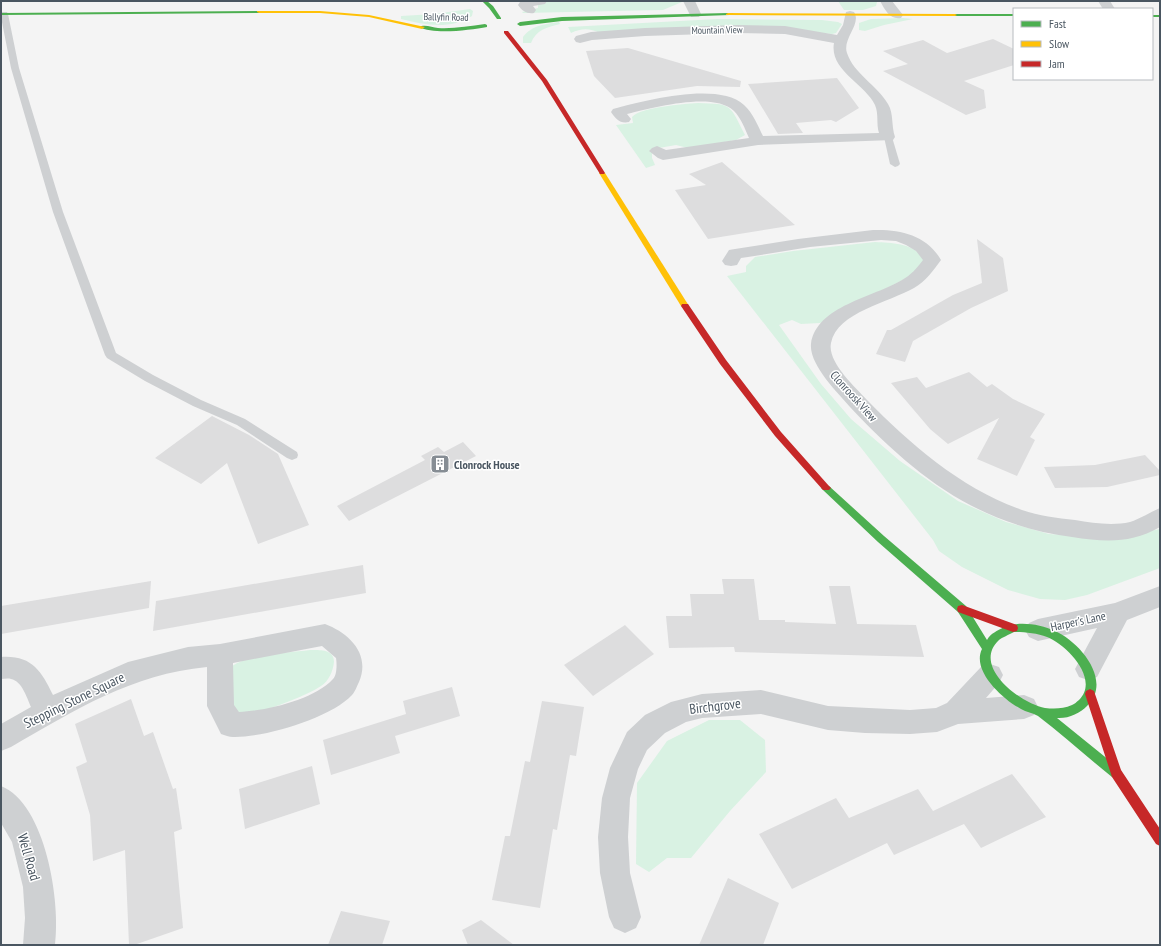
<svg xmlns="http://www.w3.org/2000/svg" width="1161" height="946" font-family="'PT Sans Narrow',sans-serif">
  <rect width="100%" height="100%" fill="#f4f4f4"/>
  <!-- green -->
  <g fill="#d9f2e3">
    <path d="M 550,1 L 682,1 L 682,2 L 663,10 L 523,13 L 522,12 L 538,8 L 538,4 Z"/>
    <path d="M 838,1 L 877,1 L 877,2 L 876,6 L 863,10 L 844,10 Z"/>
    <path d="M 470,9 L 473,11 L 472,16 C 450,30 425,25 401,19 L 401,16 L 434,14 Z"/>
    <path d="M 903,18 L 913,19 L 884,25 L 865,31 L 859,30 L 859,23 L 871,19 Z"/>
    <path d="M 717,19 L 822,20 L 838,22 L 842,24 L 836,33 L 832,34 L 793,30 L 600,33 C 589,28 582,28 571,33 L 568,27 Z"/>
    <path d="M 559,22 L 560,24 C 547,27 536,30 531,43 L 523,43 L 523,37 C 532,25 546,24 559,22 Z"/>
    <path d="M 698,103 C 733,104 729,104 745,135 L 736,140 L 688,148 L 676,145 L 659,148 L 652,151 L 652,158 L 655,165 L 646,168 L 616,125 L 633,123 L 632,117 C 641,107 683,104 698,103 Z"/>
    <path d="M 875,242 C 893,243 912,243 924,258 L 920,271 L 820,323 L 801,324 L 792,320 L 779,325 L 821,384 L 851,419 L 900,461 L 958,501 L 1006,522 L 1049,534 L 1092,537 L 1123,536 L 1160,529 L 1160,568 L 1087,595 L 1065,600 L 1040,599 L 1008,590 L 962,567 L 939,551 L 933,540 L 727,276 L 746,272 L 746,266 L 755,257 L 793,251 Z"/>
    <path d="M 310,650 C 320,650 334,649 334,662 C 333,671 329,681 321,686 C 301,699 268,709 245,716 L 234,709 L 229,669 C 243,654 289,653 310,650 Z"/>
    <path d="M 709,720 L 740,720 L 765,740 L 766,772 L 730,811 L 691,858 L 667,858 L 649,872 L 636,864 L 637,783 L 667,741 Z"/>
  </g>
  <!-- building -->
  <g fill="#ddddde">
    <path d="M 993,39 L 1014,49 L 1014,65 L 964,81 L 984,90 L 986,108 L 966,115 L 883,71 L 908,64 L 883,51 L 923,40 L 947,53 Z"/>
    <path d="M 628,48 L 741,81 L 740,87 L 697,86 L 615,98 L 594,76 L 586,51 Z"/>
    <path d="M 837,78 L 859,108 L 836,122 L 831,120 L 796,123 L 803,133 L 778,134 L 748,84 Z"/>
    <path d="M 722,162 L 795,225 L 708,239 L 675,190 L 706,185 L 689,174 Z"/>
    <path d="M 977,239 L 1003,258 L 1008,291 L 971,308 L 913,341 L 905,362 L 876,354 L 887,330 L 891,330 L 953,295 L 982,283 Z"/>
    <path d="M 969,372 L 987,387 L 992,384 L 1013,399 L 1045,414 L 1030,437 L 1035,440 L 1017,476 L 977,459 L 999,418 L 948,444 L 930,429 L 891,383 L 917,377 L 926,388 Z"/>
    <path d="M 212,416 L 249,435 L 278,454 L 309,525 L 258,544 L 227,463 L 201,484 L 155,458 Z"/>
    <path d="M 463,442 L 476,456 L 349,521 L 337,506 L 425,460 L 421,456 L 438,447 L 444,452 Z"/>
    <path d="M 1145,455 L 1160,471 L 1160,475 L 1107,487 L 1055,488 L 1044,467 L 1095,465 Z"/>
    <path d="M 363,565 L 366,593 L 153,631 L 156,601 Z"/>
    <path d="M 722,579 L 754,579 L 759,620 L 785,620 L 785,622 L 836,624 L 829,586 L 850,586 L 857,624 L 916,625 L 924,657 L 735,652 L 734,647 L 669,648 L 666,616 L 692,616 L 690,594 L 724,594 Z"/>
    <path d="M 151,581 L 149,608 L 1,634 L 1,606 Z"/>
    <path d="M 625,625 L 654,654 L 593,696 L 564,665 Z"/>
    <path d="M 452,687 L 460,716 L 395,736 L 400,753 L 331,775 L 323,740 L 406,714 L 403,701 Z"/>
    <path d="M 131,699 L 144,736 L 153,732 L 173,789 L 176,788 L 182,829 L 174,832 L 183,928 L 134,945 L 129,945 L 125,850 L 93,861 L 90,815 L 76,767 L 87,762 L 75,724 Z"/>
    <path d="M 542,701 L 584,707 L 576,756 L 570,755 L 557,830 L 553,829 L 540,908 L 492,900 L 505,836 L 510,836 L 525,761 L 530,762 Z"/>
    <path d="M 312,766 L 320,804 L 245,829 L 239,789 Z"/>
    <path d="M 1012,774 L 1046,817 L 981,848 L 964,824 L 894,855 L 887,843 L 792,889 L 759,834 L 836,798 L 849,818 L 918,789 L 933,811 Z"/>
    <path d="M 728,878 L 779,903 L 763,945 L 699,945 Z"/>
    <path d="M 341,911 L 390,921 L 382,945 L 328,945 Z"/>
    <path d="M 481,920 L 514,945 L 468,945 L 462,930 Z"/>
  </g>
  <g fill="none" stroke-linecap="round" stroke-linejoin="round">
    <!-- lane -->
    <g fill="#ced0d2" fill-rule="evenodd">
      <path d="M 1,12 L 7,12 L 8,14 L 19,68 L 63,212 L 116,353 L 153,375 L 201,400 L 245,419 L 297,452 L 298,455 L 297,458 L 292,460 L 287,458 L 237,425 L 193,406 L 145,381 L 107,358 L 105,355 L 53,212 L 11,68 L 1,17 Z"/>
      <path d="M 888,134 L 892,137 L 900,164 L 898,166 L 895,167 L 890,164 L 884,137 Z"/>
    </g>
    <!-- street -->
    <g fill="#ced0d2" fill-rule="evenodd">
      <path d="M 526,1 L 547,1 L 545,4 L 533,6 L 536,10 L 534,13 C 527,14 522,11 518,5 L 520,2 Z"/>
      <path d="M 683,1 L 695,1 L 701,14 L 699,17 L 691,17 Z"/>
      <path d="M 880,1 L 892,1 L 903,15 L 901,18 C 890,20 885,10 880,1 Z"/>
      <path d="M 1098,1 L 1110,1 L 1115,9 L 1103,9 Z"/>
      <path d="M 850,11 L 854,12 C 862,24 842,39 847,53 C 854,74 877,85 888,104 C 894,114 891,126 895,137 L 893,140 L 758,145 L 663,160 L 658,158 L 649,151 L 652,148 L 657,146 L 666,150 L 749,138 C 745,129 741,118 734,111 C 713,91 653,108 627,114 L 631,119 L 629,122 C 620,124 616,119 611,112 L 613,109 C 644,101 718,81 744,105 C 753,113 758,126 763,136 L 879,133 C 876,124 879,114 875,105 C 865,84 829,70 834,43 L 785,34 L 738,33 L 645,36 L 592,40 L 580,43 L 576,42 L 574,39 L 576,36 L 591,32 L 645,28 L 738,25 L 785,26 L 837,35 L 843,25 L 846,12 Z"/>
      <path d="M 873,230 C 900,229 927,235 941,260 C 933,271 926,281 914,288 C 890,302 837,312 831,343 C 827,362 855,387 867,400 C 911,445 962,489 1022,510 C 1039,516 1057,518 1075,520 C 1093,523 1112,526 1130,522 C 1140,519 1150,512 1160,508 L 1160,527 C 1130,544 1105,542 1072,537 C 976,524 915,476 850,407 C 838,393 809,365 811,344 C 816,306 874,297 902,280 C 911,275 917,268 923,260 L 916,251 L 906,245 L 896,241 L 881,240 L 810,247 L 748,257 L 741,258 L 737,265 L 731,266 L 725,265 L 722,261 L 729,250 L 735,249 L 798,239 Z"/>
      <path d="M 1160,586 L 1160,607 L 1127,620 L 1097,677 L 1088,680 L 1079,677 L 1075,669 L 1097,628 L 1038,641 L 1029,637 L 1025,630 L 1029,623 L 1038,619 L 1115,603 Z"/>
      <path d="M 325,624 C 349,633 371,654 359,682 C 357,686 355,692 352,695 C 331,718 263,738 233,737 C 229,737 225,735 221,734 L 207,706 L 207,667 C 132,674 75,710 11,747 L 1,751 L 1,724 L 31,707 C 27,698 22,681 11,679 C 8,678 4,679 1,679 L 1,657 C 31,655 41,670 53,695 L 128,662 L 188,647 L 220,644 ZM 322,646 L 336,658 C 337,664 337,675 333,679 C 314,700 265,711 239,712 L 234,705 L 233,663 Z"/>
      <path d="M 990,664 L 999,667 L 1003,675 L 999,683 L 986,698 L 1024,695 L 1034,699 L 1038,707 L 1034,715 L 1024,719 L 958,724 L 937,732 L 910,734 L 865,733 L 828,730 L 761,714 L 702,718 L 686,722 L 665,733 L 647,750 L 638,769 L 630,798 L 628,837 L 630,873 L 641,917 L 636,928 L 625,933 L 614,928 L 609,917 L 600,873 L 598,837 L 602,798 L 610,768 L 627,732 L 645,715 L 671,702 L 702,694 L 761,690 L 828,706 L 910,710 L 936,708 L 947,703 L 981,667 Z"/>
      <path d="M 1,786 C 46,804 61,903 55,945 L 23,945 L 25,918 L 23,887 L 12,842 L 1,823 Z"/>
    </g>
    <!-- fast -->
    <g fill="#4caf50" fill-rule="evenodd">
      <path d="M 482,1 L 487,1 L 493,6 L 501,18 L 501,19 L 497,19 L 489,8 Z"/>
      <path d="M 261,11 L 261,12 L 259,13 L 1,15 L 1,13 Z"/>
      <path d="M 728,13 L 730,14 L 730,15 L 562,21 L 520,26 L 517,24 L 520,22 L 562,17 Z"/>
      <rect x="953" y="14" width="61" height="2"/>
      <rect x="1152" y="15" width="8" height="2"/>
      <path d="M 485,24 L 487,25 L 487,27 C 470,30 434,35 419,27 C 424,24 432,27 438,28 C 453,29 469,26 485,24 Z"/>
      <path d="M 826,485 L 829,486 L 884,536 L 966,606 L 987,640 C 991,633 997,631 1004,627 C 1019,621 1040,624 1055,631 C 1080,642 1113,681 1087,706 C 1080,713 1068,719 1057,718 L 1120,769 L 1122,773 L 1120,777 L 1116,778 L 1112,777 C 1087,757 1063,735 1038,716 C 1033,713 1026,712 1021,709 C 1004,700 971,671 982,649 L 958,612 L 878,542 L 823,490 L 821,488 L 823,486 ZM 1014,632 C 1025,632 1037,633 1047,637 C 1067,645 1100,679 1079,700 C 1076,702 1075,704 1072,705 C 1063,709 1054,709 1045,708 C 1021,704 972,667 998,641 C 1002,637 1009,635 1014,632 Z"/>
    </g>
    <!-- slow -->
    <g fill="#ffc107" fill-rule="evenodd">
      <path d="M 257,11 L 320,11 L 369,15 L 425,27 L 422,29 L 369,17 L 320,13 L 259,13 L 257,12 Z"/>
      <path d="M 728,13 L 955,14 L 957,15 L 955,16 L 726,15 L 726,14 Z"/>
      <path d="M 600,172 L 605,173 L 689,306 L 688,308 L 685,308 L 681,306 L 599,173 Z"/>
    </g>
    <!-- jam -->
    <g fill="#c62828" fill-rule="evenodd">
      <path d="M 504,31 L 508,31 L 547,80 L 605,173 L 604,174 L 600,174 L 542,81 L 504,33 Z"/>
      <path d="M 682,304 L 688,304 L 726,360 L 781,432 L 829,486 L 831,488 L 829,490 L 823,490 L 775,436 L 720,364 L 681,306 Z"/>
      <path d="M 962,605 L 1017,625 L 1018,628 L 1017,631 L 1013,632 L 958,612 L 957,609 L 958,606 Z"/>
      <path d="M 1090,689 L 1094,691 L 1095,694 L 1121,770 L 1160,829 L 1160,846 L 1156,844 L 1112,777 L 1085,694 L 1086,691 Z"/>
    </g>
  </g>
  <!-- icons -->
  <defs>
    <symbol id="building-square" viewBox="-11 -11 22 22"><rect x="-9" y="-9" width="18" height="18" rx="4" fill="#868d94" stroke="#fff"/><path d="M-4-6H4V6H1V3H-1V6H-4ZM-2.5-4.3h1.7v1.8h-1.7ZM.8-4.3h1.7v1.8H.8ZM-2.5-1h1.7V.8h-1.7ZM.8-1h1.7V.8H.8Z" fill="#fff"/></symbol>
  </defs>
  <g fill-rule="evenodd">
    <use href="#building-square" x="429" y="453" width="22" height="22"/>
  </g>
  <g text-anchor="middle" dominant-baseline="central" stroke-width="3" stroke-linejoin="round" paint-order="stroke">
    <!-- far-street labels -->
    <g font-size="10" fill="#4a5661" stroke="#fff">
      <text transform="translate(446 17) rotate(1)">Ballyfin Road</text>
      <text transform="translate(717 30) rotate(-1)">Mountain View</text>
    </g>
    <!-- street labels -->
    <g font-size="12" fill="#4a5661" stroke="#fff">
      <text transform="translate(854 396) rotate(48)">Clonroosk View</text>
      <text transform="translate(1078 621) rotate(-12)">Harper's Lane</text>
    </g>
    <!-- poi labels -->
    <g font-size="12" font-weight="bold" fill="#4a5661" stroke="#fff" text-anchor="start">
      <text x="454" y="464">Clonrock House</text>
    </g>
    <!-- near-street labels -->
    <g font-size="14" fill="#4a5661" stroke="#fff">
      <text transform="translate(74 700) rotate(-26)">Stepping Stone Square</text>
      <text transform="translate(715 706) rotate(-7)">Birchgrove</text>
      <text transform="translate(29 857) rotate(74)">Well Road</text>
    </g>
  </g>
  <!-- border -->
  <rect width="1161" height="946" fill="none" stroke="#4a5661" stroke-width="4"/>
  <!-- legend -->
  <rect x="1013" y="8" width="140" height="72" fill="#ffffff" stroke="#b7bbc0"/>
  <rect x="1021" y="21" width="20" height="6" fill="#4caf50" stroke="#b7bbc0"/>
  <text x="1049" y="28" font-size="12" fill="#4a5661">Fast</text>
  <rect x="1021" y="41" width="20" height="6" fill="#ffc107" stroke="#b7bbc0"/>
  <text x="1049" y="48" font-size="12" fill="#4a5661">Slow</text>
  <rect x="1021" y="61" width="20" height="6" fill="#c62828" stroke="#b7bbc0"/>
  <text x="1049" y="68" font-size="12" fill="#4a5661">Jam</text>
</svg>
